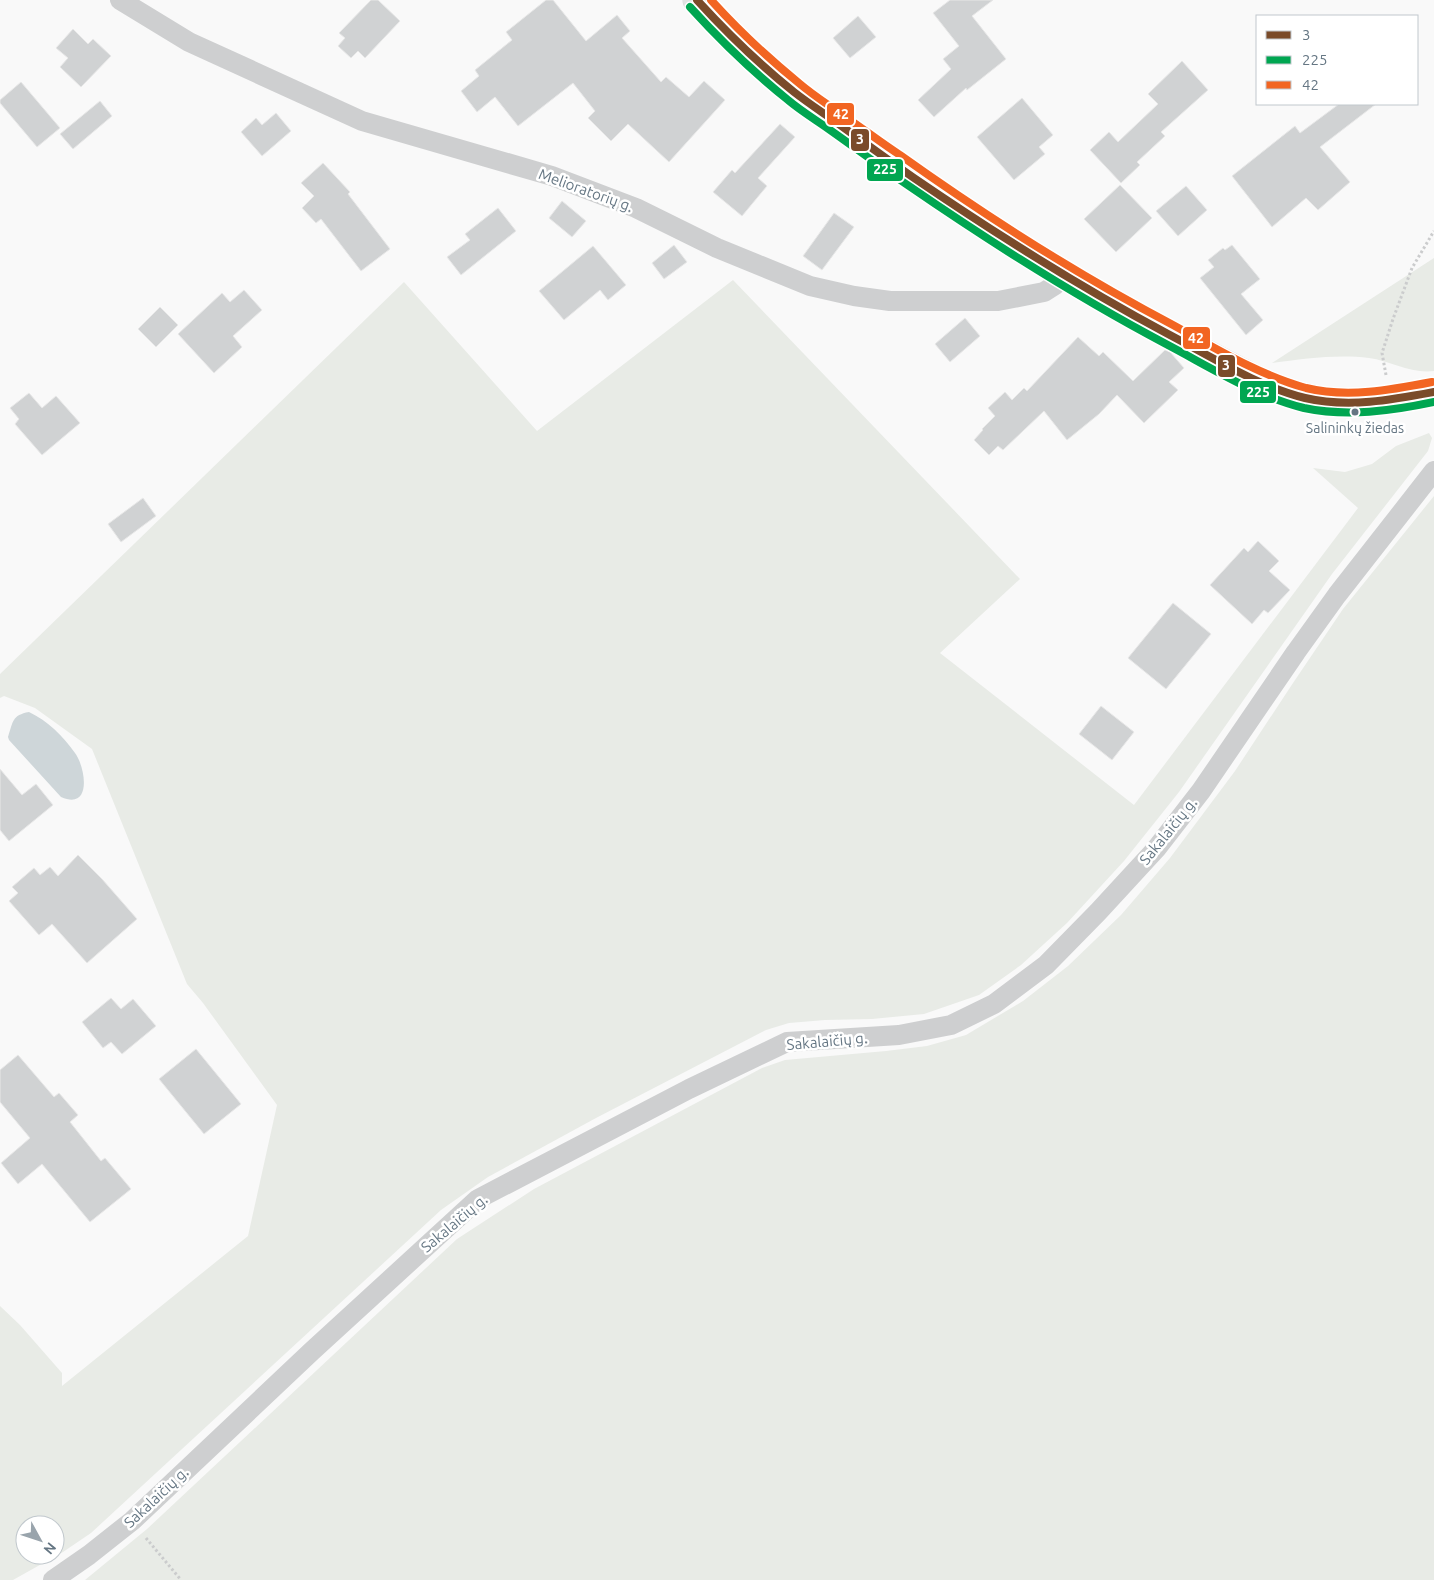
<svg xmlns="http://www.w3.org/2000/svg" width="1434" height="1580" font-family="Ubuntu,sans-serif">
  <rect width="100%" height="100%" fill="#f9f9f9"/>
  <!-- green -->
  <g fill="#e8ebe6" fill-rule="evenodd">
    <path d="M 1434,258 L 1434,371 C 1411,374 1391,361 1369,358 C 1336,354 1304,359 1272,363 Z"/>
    <path d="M 733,280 L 1020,579 L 940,653 L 1134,805 L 1358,508 L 1313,468 L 1345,472 L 1372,464 L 1396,446 L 1429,433 L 1432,438 L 1428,451 L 1332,574 L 1179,792 L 1124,861 L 1067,923 L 1021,965 L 979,995 L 924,1014 L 872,1019 L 825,1020 L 789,1023 L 766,1030 L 596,1118 L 488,1177 L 441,1210 L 91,1533 L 63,1552 L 13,1580 L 0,1580 L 0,1306 L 20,1325 L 62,1373 L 62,1386 L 248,1236 L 277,1105 L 203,1003 L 187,984 L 92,749 L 35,708 L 4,696 L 0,698 L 0,674 L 404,282 L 537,431 ZM 25,1525 L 55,1525 L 55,1555 L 25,1555 Z"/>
    <path d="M 1434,496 L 1434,1580 L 85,1580 L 147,1529 L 457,1239 L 534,1189 L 762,1068 L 785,1060 L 886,1051 L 927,1046 L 966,1035 L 1023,1001 L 1068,966 L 1121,915 L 1170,858 L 1235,771 L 1293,683 L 1343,609 Z"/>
  </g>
  <!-- water -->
  <path fill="#ced6d9" d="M 29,712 C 48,721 63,736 75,753 C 86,768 92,811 61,797 L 9,740 L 8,737 C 13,722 12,715 29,712 Z"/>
  <!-- building -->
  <g fill="#d0d2d3" stroke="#e8e8e8">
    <path d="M 371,0 L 378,0 L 400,21 L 365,58 L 358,51 L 351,58 L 338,46 L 345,38 L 339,33 Z"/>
    <path d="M 546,0 L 553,0 L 586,41 L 617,15 L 630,31 L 622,38 L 661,82 L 666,77 L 689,97 L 704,81 L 725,100 L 669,162 L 628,124 L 611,141 L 588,118 L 595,111 L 573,83 L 518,126 L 495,97 L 477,112 L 461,91 L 479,76 L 475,70 L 512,40 L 506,32 Z"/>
    <path d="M 950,0 L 993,0 L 972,16 L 1006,59 L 967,90 L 966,88 L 934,117 L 918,100 L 951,69 L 943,59 L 959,46 L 933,13 Z"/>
    <path d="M 858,16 L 876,37 L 850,58 L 833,38 Z"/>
    <path d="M 73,29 L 88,44 L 93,39 L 111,56 L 81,87 L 60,67 L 68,58 L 56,48 Z"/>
    <path d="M 1182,61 L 1208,90 L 1161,132 L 1165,136 L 1137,162 L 1140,165 L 1121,183 L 1090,150 L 1109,132 L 1118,142 L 1158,104 L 1148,94 Z"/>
    <path d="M 21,82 L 60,128 L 37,147 L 0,103 L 0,100 Z"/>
    <path d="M 1022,98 L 1053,135 L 1039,147 L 1045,154 L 1014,180 L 977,137 Z"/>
    <path d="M 100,101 L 112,116 L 73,149 L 60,134 Z"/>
    <path d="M 1339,104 L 1376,104 L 1320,147 L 1350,182 L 1318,210 L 1306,198 L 1272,227 L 1232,176 L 1295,126 L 1300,133 Z"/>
    <path d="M 276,113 L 291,131 L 262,156 L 241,132 L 256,118 L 262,125 Z"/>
    <path d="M 780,124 L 795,137 L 758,178 L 767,186 L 742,216 L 713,192 L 732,170 L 735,173 Z"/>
    <path d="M 323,163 L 350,192 L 348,194 L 390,249 L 361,271 L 321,219 L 316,223 L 302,208 L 314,196 L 301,183 Z"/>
    <path d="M 1120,185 L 1152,218 L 1116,252 L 1084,219 Z"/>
    <path d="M 1186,186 L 1207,210 L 1178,236 L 1156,211 Z"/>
    <path d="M 562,201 L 586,221 L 572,237 L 549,218 Z"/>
    <path d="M 498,208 L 516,231 L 461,275 L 447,257 L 470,240 L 465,234 Z"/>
    <path d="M 834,213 L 854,227 L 822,270 L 803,256 Z"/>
    <path d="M 674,245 L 687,262 L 664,279 L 652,263 Z"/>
    <path d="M 1232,245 L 1260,279 L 1241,294 L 1263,320 L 1246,335 L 1200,278 L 1214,267 L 1208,260 L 1223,248 L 1225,250 Z"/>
    <path d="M 593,246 L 626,285 L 608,300 L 600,290 L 564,320 L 539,291 Z"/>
    <path d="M 244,290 L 262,310 L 233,336 L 242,347 L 214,373 L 178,334 L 222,293 L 230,302 Z"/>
    <path d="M 160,307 L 178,325 L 156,347 L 138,329 Z"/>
    <path d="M 965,318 L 980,336 L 950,362 L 935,344 Z"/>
    <path d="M 1078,337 L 1099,356 L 1103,352 L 1133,381 L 1165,350 L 1170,352 L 1184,368 L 1169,382 L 1178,390 L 1144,423 L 1117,395 L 1099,414 L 1067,440 L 1044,411 L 1003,450 L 998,446 L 989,455 L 974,440 L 983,430 L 982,429 L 995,416 L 988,408 L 1005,392 L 1012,400 L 1024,388 L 1027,391 Z"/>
    <path d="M 29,393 L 42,408 L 56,396 L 80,423 L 42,455 L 15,424 L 19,419 L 10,408 Z"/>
    <path d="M 143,498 L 156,516 L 121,542 L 108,524 Z"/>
    <path d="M 1258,541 L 1279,561 L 1269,571 L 1290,590 L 1268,613 L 1264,610 L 1252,624 L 1210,585 L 1244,548 L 1248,552 Z"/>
    <path d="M 1173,603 L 1211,634 L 1166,689 L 1128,658 Z"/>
    <path d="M 1101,706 L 1134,732 L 1112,760 L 1079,734 Z"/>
    <path d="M 0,769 L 22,795 L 36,784 L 53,805 L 9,841 L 0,830 Z"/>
    <path d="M 78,855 L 102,879 L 137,919 L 87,963 L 52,924 L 39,935 L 9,901 L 18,893 L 12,887 L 34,868 L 40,875 L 50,867 L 58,876 Z"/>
    <path d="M 111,998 L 121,1009 L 133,999 L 156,1026 L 122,1054 L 111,1042 L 103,1048 L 82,1022 Z"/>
    <path d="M 196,1049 L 241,1104 L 204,1134 L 159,1079 Z"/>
    <path d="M 18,1055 L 54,1097 L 59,1093 L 78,1115 L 70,1122 L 101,1161 L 105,1158 L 131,1189 L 90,1222 L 42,1164 L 18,1184 L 1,1163 L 30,1138 L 0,1102 L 0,1070 Z"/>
  </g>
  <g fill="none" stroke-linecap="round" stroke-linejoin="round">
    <defs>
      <path id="secondary" d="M 697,0 C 727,33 760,64 794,92 C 809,104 825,114 840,125 C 870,147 901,169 932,190 C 1011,244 1091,294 1176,338 C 1212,356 1251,380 1289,393 C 1335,409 1387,402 1434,392"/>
    </defs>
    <!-- secondary casing -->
    <use href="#secondary" stroke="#d5d6d7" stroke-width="29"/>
    <!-- path -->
    <g stroke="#cbcccd" stroke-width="3" stroke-dasharray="2.5 2.5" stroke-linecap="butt">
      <path d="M 1386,375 L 1382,353 L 1393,319 L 1412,268 L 1434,231"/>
      <path d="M 146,1538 L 181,1580"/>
    </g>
    <!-- minor -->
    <g stroke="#cecfd0" stroke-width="20">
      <path d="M 120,0 L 189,42 L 362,121 L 552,176 L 636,208 L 717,248 L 810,286 L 854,296 L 890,301 L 998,301 L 1044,292 L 1055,285 L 1062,275"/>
      <path d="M 53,1580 L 89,1555 L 132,1521 L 312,1351 L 478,1199 L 689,1089 L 787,1042 L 899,1035 L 951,1025 L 994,1004 L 1046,965 L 1098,912 L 1156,849 L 1201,791 L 1296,652 L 1337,595 L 1434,471"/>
    </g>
    <!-- secondary -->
    <use href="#secondary" stroke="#e1e2e2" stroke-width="28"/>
    <defs>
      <path id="bus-1" d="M 697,0 C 727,33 759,64 794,92 C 808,103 822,112 836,122 C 862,141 888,160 914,178 C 996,234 1080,287 1168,334 C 1212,357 1257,386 1305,398 C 1348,408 1392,400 1434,392"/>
      <path id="bus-2" d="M 690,7 C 720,40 753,72 788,100 C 801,111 816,120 830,130 C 857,149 882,168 909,186 C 992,243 1077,297 1166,344 C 1210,367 1255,396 1304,408 C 1347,417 1392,411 1434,402"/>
      <path id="bus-3" d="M 711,0 C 738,30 768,58 800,84 C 813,95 827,104 841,114 C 861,127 880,142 900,155 C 987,217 1078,275 1173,325 C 1215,348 1259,375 1306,388 C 1347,398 1391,390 1432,382"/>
    </defs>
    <!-- bus-1 casing -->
    <use href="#bus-1" stroke="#fff" stroke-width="11"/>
    <!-- bus-2 casing -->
    <use href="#bus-2" stroke="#fff" stroke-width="11"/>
    <!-- bus-3 casing -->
    <use href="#bus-3" stroke="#fff" stroke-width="11"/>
    <!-- bus-1 -->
    <use href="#bus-1" stroke="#7a4b2a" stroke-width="8"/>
    <!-- bus-2 -->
    <use href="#bus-2" stroke="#00a651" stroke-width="8"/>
    <!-- bus-3 -->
    <use href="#bus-3" stroke="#f26522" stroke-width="8"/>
  </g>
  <!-- markers -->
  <circle fill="#657683" stroke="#fff" stroke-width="2" cx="1355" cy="412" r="4.5"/>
  <g text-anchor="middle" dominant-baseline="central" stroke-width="5" stroke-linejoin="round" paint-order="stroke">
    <!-- bus labels -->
    <g font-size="14" fill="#657683" stroke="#fff">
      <text x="1355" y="428">Salininkų žiedas</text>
    </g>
    <!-- street labels -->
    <g font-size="15" fill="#657683" stroke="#fff">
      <text transform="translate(586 190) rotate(20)">Melioratorių g.</text>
      <text transform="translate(1168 831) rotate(-51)">Sakalaičių g.</text>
      <text transform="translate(827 1041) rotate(-5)">Sakalaičių g.</text>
      <text transform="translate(454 1223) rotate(-40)">Sakalaičių g.</text>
      <text transform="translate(156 1497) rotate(-43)">Sakalaičių g.</text>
    </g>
  </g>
  <g stroke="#fff" stroke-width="2">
    <rect x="826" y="102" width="29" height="24" rx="5" fill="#f26522"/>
    <rect x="850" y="128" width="20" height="24" rx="5" fill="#7a4b2a"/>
    <rect x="866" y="158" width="38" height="24" rx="5" fill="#00a651"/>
    <rect x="1182" y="326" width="29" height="24" rx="5" fill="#f26522"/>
    <rect x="1217" y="354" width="19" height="24" rx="5" fill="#7a4b2a"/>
    <rect x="1239" y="380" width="38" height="24" rx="5" fill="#00a651"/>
  </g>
  <g font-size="14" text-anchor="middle" font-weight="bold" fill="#fff">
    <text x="841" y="119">42</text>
    <text x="860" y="144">3</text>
    <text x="885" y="174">225</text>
    <text x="1196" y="343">42</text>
    <text x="1226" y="370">3</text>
    <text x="1258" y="397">225</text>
  </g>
  <!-- legend -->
  <rect x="1256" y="15" width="162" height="90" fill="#ffffff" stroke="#c1c8cd"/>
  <rect x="1266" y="31" width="25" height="8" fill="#7a4b2a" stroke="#c1c8cd"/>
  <text x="1302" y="40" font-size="15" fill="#657683">3</text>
  <rect x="1266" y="56" width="25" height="8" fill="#00a651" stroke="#c1c8cd"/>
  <text x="1302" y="65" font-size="15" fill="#657683">225</text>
  <rect x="1266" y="81" width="25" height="8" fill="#f26522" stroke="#c1c8cd"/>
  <text x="1302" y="90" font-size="15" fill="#657683">42</text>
  <!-- north arrow -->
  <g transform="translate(40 1540) rotate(130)"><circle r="24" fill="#ffffff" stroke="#c1c8cd"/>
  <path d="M0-4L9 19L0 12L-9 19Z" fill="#99a4ac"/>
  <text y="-8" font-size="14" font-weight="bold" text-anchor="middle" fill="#657683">N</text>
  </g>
</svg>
